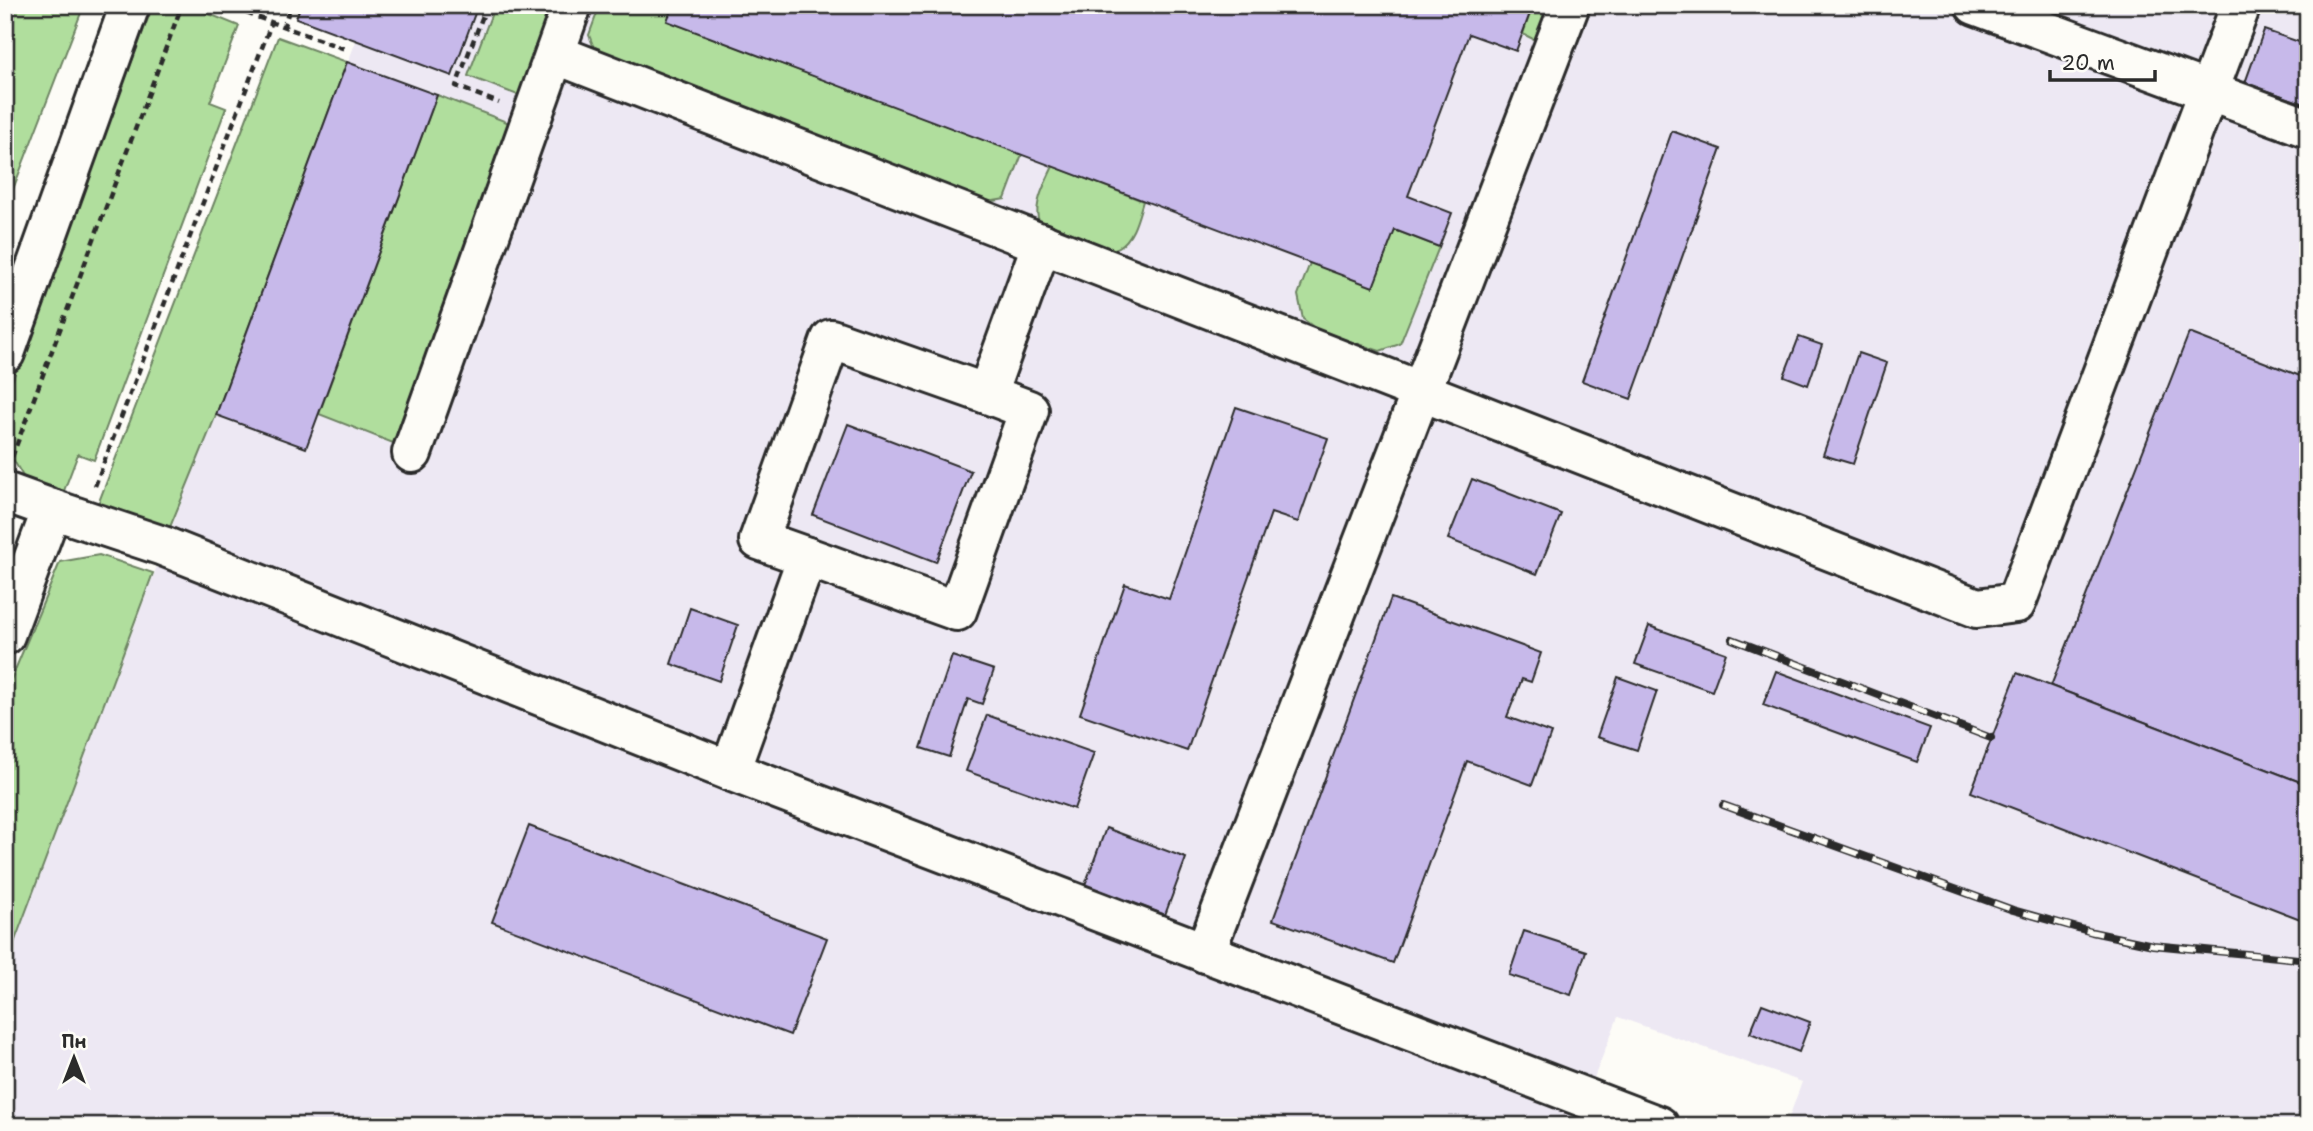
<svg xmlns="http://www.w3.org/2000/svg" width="2313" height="1131" font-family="'Shantell Sans',sans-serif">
  <rect width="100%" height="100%" fill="#fdfcf7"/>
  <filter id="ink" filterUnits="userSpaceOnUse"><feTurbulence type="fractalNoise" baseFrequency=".0143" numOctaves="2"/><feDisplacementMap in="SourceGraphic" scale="14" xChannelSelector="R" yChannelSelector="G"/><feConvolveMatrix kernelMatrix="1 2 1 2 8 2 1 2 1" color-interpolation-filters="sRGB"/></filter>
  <g filter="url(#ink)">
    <!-- built -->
    <path fill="#ede8f3" d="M 301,5 L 2308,5 L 2308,1126 L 1786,1126 L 1802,1082 L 1618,1017 L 1575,1126 L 5,1126 L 5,967 L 356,41 L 296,18 Z"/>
    <!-- green -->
    <g fill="#b0de9d" stroke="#6e8464" stroke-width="2">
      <path d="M 5,5 L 84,5 L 5,210 Z"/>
      <path d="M 153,5 L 187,5 L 239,26 L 210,102 L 226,108 L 94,460 L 78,454 L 62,496 L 24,478 L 7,449 L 5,400 Z"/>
      <path d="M 495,5 L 559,5 L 523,97 L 468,76 Z"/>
      <path d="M 600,5 L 673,5 L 668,21 L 1022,154 L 1005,199 L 988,202 L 596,53 L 589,35 Z"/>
      <path d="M 1533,5 L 1550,5 L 1537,41 L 1523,34 Z"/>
      <path d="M 278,37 L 347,62 L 216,415 L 168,532 L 97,507 Z"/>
      <path d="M 437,95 L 512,124 L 393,443 L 319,414 Z"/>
      <path d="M 1053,166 L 1143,201 C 1138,217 1134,238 1119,247 C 1103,257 1044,237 1038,218 C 1034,202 1047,180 1053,166 Z"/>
      <path d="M 1395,230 L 1439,247 L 1400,344 L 1380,351 L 1319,331 L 1303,319 L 1298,295 L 1310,263 Z"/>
      <path d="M 99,555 L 153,573 L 5,967 L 5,694 L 60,562 Z"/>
    </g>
    <!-- building -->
    <g fill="#c7b9ea" stroke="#2b2b2b" stroke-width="2">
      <path d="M 301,5 L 478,5 L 452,76 L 296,18 Z"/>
      <path d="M 673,5 L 1533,5 L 1516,51 L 1469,34 L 1408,196 L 1452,213 L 1439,247 L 1395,230 L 1373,287 L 667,21 Z"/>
      <path d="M 2308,18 L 2308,105 L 2245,83 L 2264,30 L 2299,42 Z"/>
      <path d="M 347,62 L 437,95 L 306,448 L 216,415 Z"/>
      <path d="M 1672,131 L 1721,149 L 1631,399 L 1582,381 Z"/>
      <path d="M 2189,333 L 2308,379 L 2308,785 L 2051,686 Z"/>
      <path d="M 1799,337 L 1822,345 L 1808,385 L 1784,376 Z"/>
      <path d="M 1858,353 L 1887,363 L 1853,464 L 1823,455 Z"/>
      <path d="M 1236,407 L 1328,438 L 1298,522 L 1271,513 L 1187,751 L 1080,714 L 1125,584 L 1169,599 Z"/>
      <path d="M 848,424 L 971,471 L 936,562 L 813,515 Z"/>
      <path d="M 1472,479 L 1561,514 L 1537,574 L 1448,539 Z"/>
      <path d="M 1391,598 L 1541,653 L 1531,682 L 1522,679 L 1507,717 L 1551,733 L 1532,785 L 1467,761 L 1393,963 L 1273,920 Z"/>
      <path d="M 690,608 L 738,625 L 719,681 L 671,664 Z"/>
      <path d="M 1649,626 L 1726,653 L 1712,691 L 1635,664 Z"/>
      <path d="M 952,656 L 994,670 L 982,704 L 968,699 L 949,757 L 921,748 Z"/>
      <path d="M 1776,671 L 1930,728 L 1917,762 L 1763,705 Z"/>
      <path d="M 2017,673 L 2308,785 L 2308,922 L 1971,792 Z"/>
      <path d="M 1618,677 L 1657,691 L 1637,750 L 1597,737 Z"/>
      <path d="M 987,715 L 1094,753 L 1074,809 L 966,771 Z"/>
      <path d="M 529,826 L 827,938 L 790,1035 L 492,922 Z"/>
      <path d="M 1106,828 L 1186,858 L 1165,915 L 1085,885 Z"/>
      <path d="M 1524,931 L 1586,951 L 1571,995 L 1509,975 Z"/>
      <path d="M 1762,1004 L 1810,1022 L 1799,1052 L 1750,1033 Z"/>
    </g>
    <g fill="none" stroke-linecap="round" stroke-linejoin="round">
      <defs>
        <g id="minor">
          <path d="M 1975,5 L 2308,128"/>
          <path d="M 555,54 L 1977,608 L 2016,603 L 2241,5"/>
          <path d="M 5,353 L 130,5"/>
          <path d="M 412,453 L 572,5"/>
          <path d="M 5,492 L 52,509 L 5,635"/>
          <path d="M 52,509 L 163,546 L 730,771 L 1659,1126"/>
          <path d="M 807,557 L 957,611 L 1029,410 L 987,394"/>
          <path d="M 730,771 L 807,557 L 759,540 L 831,339 L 987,394 L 1042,243"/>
          <path d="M 1205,953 L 1570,5"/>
        </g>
      </defs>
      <!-- minor casing -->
      <use href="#minor" stroke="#2b2b2b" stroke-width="44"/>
      <!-- path -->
      <g stroke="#2b2b2b" stroke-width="4.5" stroke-dasharray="7 5" stroke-linecap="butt">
        <path d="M 224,5 L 345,49"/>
        <path d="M 487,5 L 456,86 L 499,103"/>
        <path d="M 283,28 L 291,5"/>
        <path d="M 12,457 L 182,5"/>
        <path d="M 95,486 L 271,24"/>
      </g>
      <!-- minor -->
      <use href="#minor" stroke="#fdfcf7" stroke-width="38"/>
      <defs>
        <g id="rail">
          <path d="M 1732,639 L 1991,738"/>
          <path d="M 1723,805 L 2013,910 L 2092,932 L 2153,945 L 2308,960"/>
        </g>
      </defs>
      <!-- rail casing -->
      <use href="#rail" stroke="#2b2b2b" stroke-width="8"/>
      <!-- rail -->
      <use href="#rail" stroke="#fdfcf7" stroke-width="5" stroke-dasharray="16" stroke-linecap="butt"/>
    </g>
  </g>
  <!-- margin -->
  <rect width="2313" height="1131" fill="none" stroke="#fdfcf7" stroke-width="28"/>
  <rect x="14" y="14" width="2285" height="1103" fill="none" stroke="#2b2b2b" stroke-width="2.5" filter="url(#ink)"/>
  <!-- north arrow -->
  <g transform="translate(74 1058)" stroke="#fdfcf7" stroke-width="5" paint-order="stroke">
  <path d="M0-5L12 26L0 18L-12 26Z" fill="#2b2b2b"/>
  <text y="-10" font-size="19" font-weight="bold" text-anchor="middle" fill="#2b2b2b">Пн</text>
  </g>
  <!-- scale -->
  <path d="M2050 70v10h105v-10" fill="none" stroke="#2b2b2b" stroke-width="3.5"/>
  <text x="2061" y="70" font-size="21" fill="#2b2b2b" stroke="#fdfcf7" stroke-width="5" paint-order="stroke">20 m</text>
</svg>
